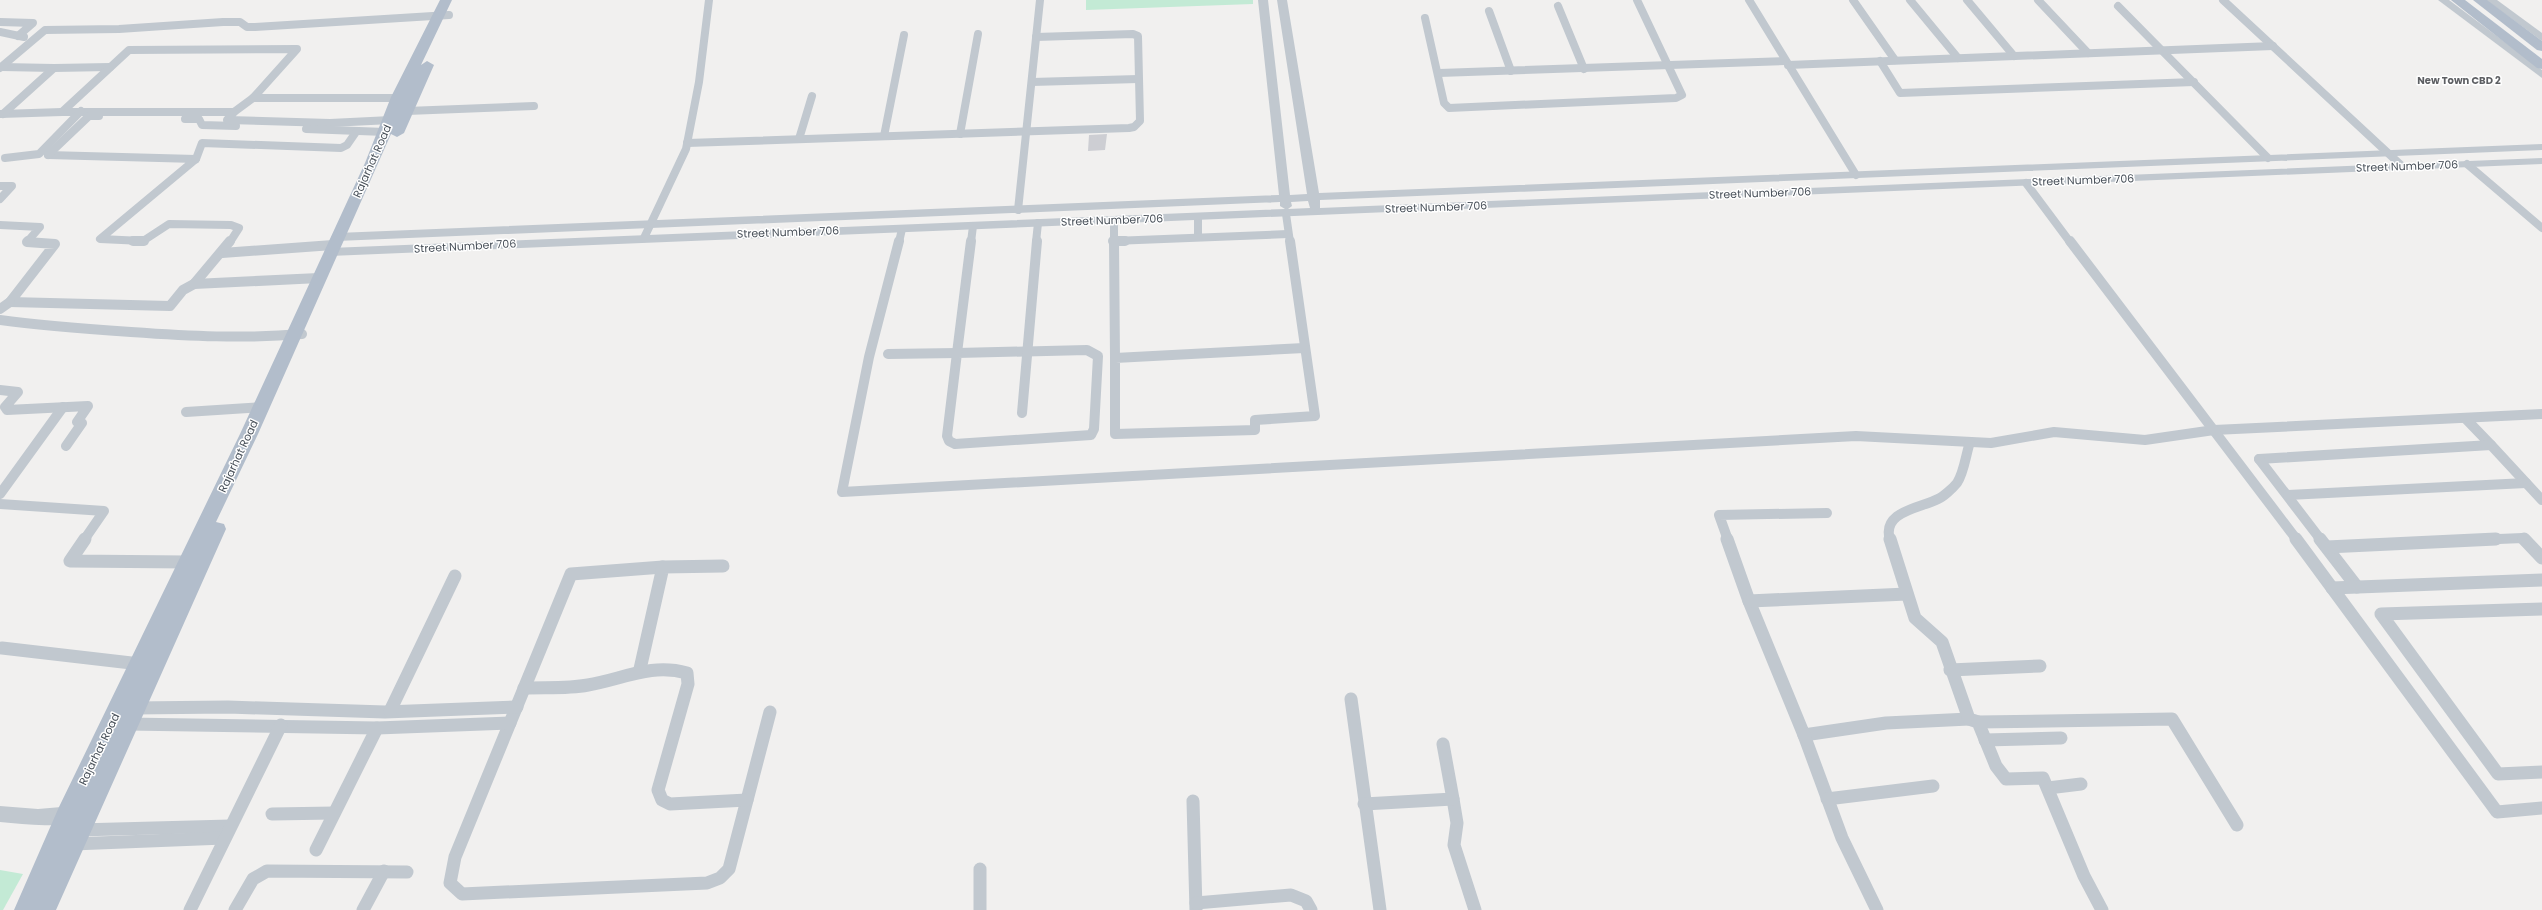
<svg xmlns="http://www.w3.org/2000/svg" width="2542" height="910" font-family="Poppins,sans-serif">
  <rect width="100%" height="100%" fill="#f1f0ef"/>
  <!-- green -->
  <g fill="#c3ead5">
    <path d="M 1086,0 L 1253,0 L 1253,4 L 1086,10 Z"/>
    <path d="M 0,870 L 23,874 L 3,910 L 0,910 Z"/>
  </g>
  <!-- building -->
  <path fill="#cdced3" d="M 1107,134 L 1105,150 L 1088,151 L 1089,135 Z"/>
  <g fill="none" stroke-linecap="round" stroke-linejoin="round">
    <!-- minor-far2 -->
    <g stroke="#c1c8cf" stroke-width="8">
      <path d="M 1749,0 L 1856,175"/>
      <path d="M 1853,0 L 1895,60"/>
      <path d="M 1910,0 L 1958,58"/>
      <path d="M 1967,0 L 2014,56"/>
      <path d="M 2038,0 L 2088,53"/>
      <path d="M 2223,0 L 2403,167"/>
      <path d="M 1558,6 L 1584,69"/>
      <path d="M 2118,6 L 2268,158"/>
      <path d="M 1489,11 L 1511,71"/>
      <path d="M 1425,18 L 1444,103 L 1449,108 L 1676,98 L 1682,95 L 1637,0"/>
      <path d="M 0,22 L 33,23 L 18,36"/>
      <path d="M 0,32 L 24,37"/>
      <path d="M 1880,61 L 1900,93 L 2194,82"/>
      <path d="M 1788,65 L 2273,46"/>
      <path d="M 2,67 L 54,68"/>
      <path d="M 0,68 L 45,30 L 119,29 L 223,22 L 240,22 L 247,27 L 255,27 L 449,15"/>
      <path d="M 1439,73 L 1785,61"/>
      <path d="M 1032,82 L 1138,79"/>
      <path d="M 407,111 L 534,106"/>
      <path d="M 234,112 L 253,98"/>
      <path d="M 1,114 L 62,112"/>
      <path d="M 3,114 L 54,68 L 110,67"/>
      <path d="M 185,119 L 199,119 L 202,125 L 236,126"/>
      <path d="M 391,120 L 330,123 L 227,120 L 234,112 L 62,112 L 129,50 L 297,49 L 253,98 L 405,98"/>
      <path d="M 306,129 L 385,132"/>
      <path d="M 960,134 L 978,34"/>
      <path d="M 884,136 L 904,35"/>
      <path d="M 799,139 L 812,96"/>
      <path d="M 687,143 L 1129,128 L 1134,127 L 1140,121 L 1138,36 L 1133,34 L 1036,37"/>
      <path d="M 48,155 L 196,159 L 100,239 L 143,241 L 169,224 L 231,225 L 239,228 L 230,242"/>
      <path d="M 48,155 L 89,116 L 99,116"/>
      <path d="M 5,158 L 39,154 L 81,111"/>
      <path d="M 196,159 L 202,143 L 341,148 L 347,145 L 356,132"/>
      <path d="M 2467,164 L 2542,228"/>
      <path d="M 2026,183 L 2070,242"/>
      <path d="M 0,186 L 12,186 L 0,199"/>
      <path d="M 1018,210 L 1040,0"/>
      <path d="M 1286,214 L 1290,242"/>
      <path d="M 1198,217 L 1198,237"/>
      <path d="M 1114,220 L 1114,242"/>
      <path d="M 0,225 L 40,227 L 27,242"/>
      <path d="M 644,238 L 686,149 L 699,82 L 709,0"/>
      <path d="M 1113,241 L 1288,234"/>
      <path d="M 899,242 L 902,229"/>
      <path d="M 971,242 L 973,226"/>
      <path d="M 1036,242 L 1038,223"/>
    </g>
    <!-- minor-far1 -->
    <g stroke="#c1c8cf" stroke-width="10">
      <path d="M 28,241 L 27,242 L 55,244 L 10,302 L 170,306 L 183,290 L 194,284 L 319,278"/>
      <path d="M 133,241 L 144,241"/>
      <path d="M 899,241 L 869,357 L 842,492 L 1856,436 L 1991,443 L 2054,432 L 2145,440 L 2214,430 L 2542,414"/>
      <path d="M 1113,241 L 1125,241"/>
      <path d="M 1114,241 L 1115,358"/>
      <path d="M 1290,241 L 1315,416 L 1255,420 L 1255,430 L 1115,434 L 1115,358 L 1304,348"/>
      <path d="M 2070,241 L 2297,540"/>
      <path d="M 222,253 L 333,245"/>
      <path d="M 194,284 L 230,241"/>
      <path d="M 0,309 L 10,302"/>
      <path d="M 0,320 C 43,326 87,329 131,332 C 188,336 245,339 302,334"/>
      <path d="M 1087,350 L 1098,356 L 1094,429 L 1091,435 L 955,444 L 949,441 L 947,436 L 957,353 Z"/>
      <path d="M 957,353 L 971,241"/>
      <path d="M 888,354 L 957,353"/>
      <path d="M 0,390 L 18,392 L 5,407 L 7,410 L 88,406 L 77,422 L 82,423 L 66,446"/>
      <path d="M 186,412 L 262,407"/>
      <path d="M 1022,413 L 1037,241"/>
      <path d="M 2465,418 L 2491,445"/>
      <path d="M 2259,459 L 2491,445 L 2542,500"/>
      <path d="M 2259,459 L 2321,540"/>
      <path d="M 0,494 L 63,407"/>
      <path d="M 2288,495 L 2526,483"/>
      <path d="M 0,504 L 104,511 L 84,540"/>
      <path d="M 1728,540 L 1719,515 L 1827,513"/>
      <path d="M 1890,540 C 1881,511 1921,508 1938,499 C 1943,497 1953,488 1957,483 C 1964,473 1966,454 1970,442"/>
      <path d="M 2474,540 L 2523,538 L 2525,540"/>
    </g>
    <!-- minor -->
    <g stroke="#c1c8cf" stroke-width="13">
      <path d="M 85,539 L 70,561 L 188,562"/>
      <path d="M 1727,539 L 1749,601 L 1804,735 L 1886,723 L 1969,719"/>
      <path d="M 1890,539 L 1915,618 L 1942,642 L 1969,719 L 1978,722 L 1996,766 L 2006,779 L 2043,778 L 2084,876 L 2102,910"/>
      <path d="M 2296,539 L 2497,812 L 2542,808"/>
      <path d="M 2320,539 L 2357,587"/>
      <path d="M 2524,539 L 2542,558"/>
      <path d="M 2327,547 L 2496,539"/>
      <path d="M 663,567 L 571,574 L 455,857 L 450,883 L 462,894 L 707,883 L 720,878 L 729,869 L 770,712"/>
      <path d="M 2332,588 L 2542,580"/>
      <path d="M 1749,601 L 1907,594"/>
      <path d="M 2542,609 L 2381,614 L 2498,774 L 2542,772"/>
      <path d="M 2,648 L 140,664"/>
      <path d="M 640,669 L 663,567 L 723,566"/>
      <path d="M 1950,670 L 2040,666"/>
      <path d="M 524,688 C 545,687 567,689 588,685 C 623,679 651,663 687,673 L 688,684 L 658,790 L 662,800 L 670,804 L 747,800"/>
      <path d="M 1351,699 L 1380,910"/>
      <path d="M 134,708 L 228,707 L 385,712 L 517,707"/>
      <path d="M 390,711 L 455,576"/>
      <path d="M 1978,722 L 2172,719 L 2237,825"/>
      <path d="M 127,724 L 377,728 L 510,723"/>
      <path d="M 1804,735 L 1842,838 L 1877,910"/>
      <path d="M 1985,740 L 2061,738"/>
      <path d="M 2048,788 L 2081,784"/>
      <path d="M 1453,799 L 1457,823 L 1454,845 L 1475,910"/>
      <path d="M 1827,799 L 1933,786"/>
      <path d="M 1193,801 L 1196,910"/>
      <path d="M 1364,804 L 1453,799 L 1443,744"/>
      <path d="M 272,814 L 334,813"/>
      <path d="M 78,830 L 230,826"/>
      <path d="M 73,844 L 224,838"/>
      <path d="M 316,850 L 377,728"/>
      <path d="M 980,869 L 980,910"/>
      <path d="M 1196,903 L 1291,895 L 1306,901 L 1311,910"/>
      <path d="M 190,910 L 281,725"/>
      <path d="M 235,910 L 253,879 L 267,871 L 407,872"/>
      <path d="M 363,910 L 384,871"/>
    </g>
    <!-- tertiary -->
    <g fill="#c1c8cf" fill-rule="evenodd">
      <path d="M 1258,0 L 1268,0 L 1290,195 L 1307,194 L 1277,0 L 1287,0 L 1319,193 L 2542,144 L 2542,150 L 1320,200 L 1320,208 L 2542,158 L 2542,164 L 330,256 L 324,252 L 330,248 L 1285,209 L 1280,206 L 1280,202 L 337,241 L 331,237 L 337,233 L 1279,195 ZM 1308,201 L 1310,208 L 1288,209 L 1292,206 L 1291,202 Z"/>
      <path d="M 2438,0 L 2449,0 L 2542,70 L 2542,78 Z"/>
      <path d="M 2486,0 L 2497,0 L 2542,33 L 2542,41 Z"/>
      <path d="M 0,806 L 38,809 L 73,806 L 79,808 L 82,814 L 79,820 C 55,829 25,824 0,822 Z"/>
    </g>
    <!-- primary -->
    <g fill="#b2bdcb" fill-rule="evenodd">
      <path d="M 440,0 L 452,0 L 421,65 L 427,61 L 434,65 L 404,133 L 397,137 L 391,134 L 258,434 L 216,522 L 224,524 L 226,529 L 56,910 L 14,910 L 59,807 L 240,434 L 365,163 L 391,97 Z"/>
      <path d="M 2451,0 L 2465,0 L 2542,59 L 2542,69 L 2537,68 Z"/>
      <path d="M 2473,0 L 2487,0 L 2542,41 L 2542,51 L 2537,50 Z"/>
    </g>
  </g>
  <g text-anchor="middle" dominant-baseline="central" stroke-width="3" stroke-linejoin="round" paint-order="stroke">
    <!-- far-neighbourhood labels -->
    <g font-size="10" font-weight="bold" fill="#5d5f63" stroke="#fff">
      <text x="2459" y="80">New Town CBD 2</text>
    </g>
    <!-- street labels -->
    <g font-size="11" fill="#49515a" stroke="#fff">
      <text transform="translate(372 161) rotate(-66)">Rajarhat Road</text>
      <text transform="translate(2407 166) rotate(-2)">Street Number 706</text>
      <text transform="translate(2083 180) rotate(-2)">Street Number 706</text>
      <text transform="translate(1760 193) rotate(-2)">Street Number 706</text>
      <text transform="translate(1436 207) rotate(-2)">Street Number 706</text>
      <text transform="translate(1112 220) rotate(-2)">Street Number 706</text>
      <text transform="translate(788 232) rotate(-2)">Street Number 706</text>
      <text transform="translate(465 246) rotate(-3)">Street Number 706</text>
      <text transform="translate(238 456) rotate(-65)">Rajarhat Road</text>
      <text transform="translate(99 749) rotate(-64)">Rajarhat Road</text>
    </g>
  </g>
</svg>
